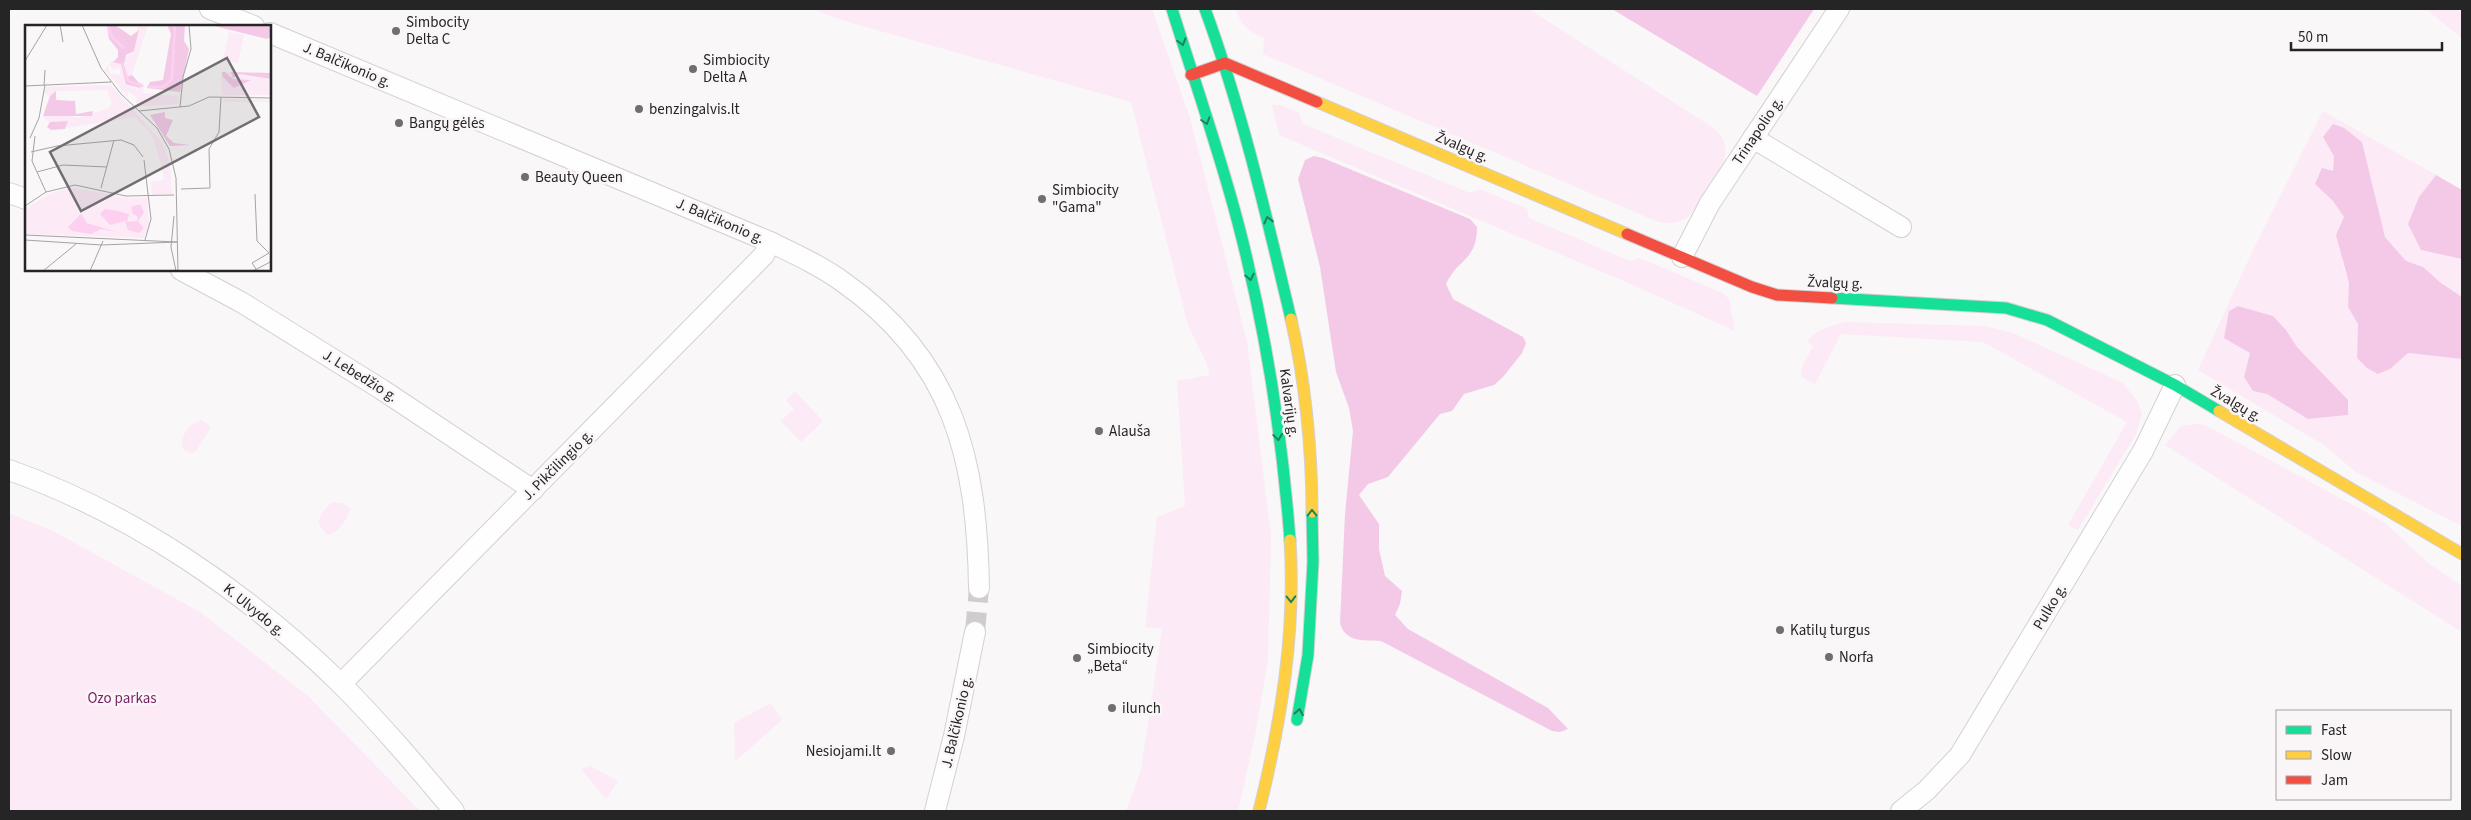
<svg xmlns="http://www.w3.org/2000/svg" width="2471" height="820" font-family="'Source Sans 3',sans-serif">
  <rect width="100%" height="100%" fill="#f9f7f8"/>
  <!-- green -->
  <g fill="#fceaf6" fill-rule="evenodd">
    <path d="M 812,9 L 1152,9 L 1190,118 L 1247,342 L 1271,536 L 1268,660 L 1255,735 L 1238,811 L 1126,811 L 1141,770 L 1162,629 L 1145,627 L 1157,517 L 1185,506 L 1177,381 L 1210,375 L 1207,364 L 1188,325 L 1131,102 L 845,21 Z"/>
    <path d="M 1236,9 L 1529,9 L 1712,127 C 1739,147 1719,173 1705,194 C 1699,202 1694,213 1686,218 C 1676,224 1666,224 1656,221 L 1263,54 L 1264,38 C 1249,31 1241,26 1236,9 Z"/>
    <path d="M 2426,9 L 2462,9 L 2462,38 Z"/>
    <path d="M 1272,105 L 1280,105 L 1299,113 L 1303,124 L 1470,193 L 1480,189 L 1527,209 L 1529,218 L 1630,261 L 1639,258 L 1723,293 L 1729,299 L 1735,331 L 1640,288 L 1279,135 Z"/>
    <path d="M 2323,111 L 2436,175 L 2419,197 L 2421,250 L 2462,259 L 2462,297 L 2441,283 L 2423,267 L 2406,261 L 2385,237 L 2362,142 L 2334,156 L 2333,172 L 2315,184 L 2333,201 L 2344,217 L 2342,262 L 2349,283 L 2348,307 L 2358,324 L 2357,358 L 2390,369 L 2408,353 L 2462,359 L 2462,526 L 2356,472 L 2324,445 L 2198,370 L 2253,250 ZM 2238,306 L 2273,316 L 2286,330 L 2297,347 L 2348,400 L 2348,415 L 2308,419 L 2267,394 L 2253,391 L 2244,377 L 2250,353 Z"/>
    <path d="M 1845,322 L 1984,326 L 2013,333 L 2123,383 L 2138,402 L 2142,414 L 2136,434 L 2078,530 L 2068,525 L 2127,422 L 1983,342 L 1841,334 L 1815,384 L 1802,377 L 1801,369 L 1813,346 L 1807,342 C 1815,329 1832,326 1845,322 Z"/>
    <path d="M 795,391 L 823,421 L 801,442 L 781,421 L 794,409 L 786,400 Z"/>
    <path d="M 201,420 L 209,425 L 210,429 L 196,451 L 191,453 L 183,449 C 179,437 189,424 201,420 Z"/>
    <path d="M 2196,424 L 2207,426 L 2384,522 L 2428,563 L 2462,586 L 2462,632 L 2165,445 L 2181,426 Z"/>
    <path d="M 332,502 L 343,503 L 351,509 C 345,520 340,533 327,535 L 318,523 L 322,513 Z"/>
    <path d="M 9,513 L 53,531 L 200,612 L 309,697 L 420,811 L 9,811 Z"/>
    <path d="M 771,703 L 782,720 L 735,761 L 734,723 Z"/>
    <path d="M 590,766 L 618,781 L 606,799 L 581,769 Z"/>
  </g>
  <!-- forest -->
  <g fill="#f4c9e8">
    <path d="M 1612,9 L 1814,9 L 1757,96 Z"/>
    <path d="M 2333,124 L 2344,128 L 2362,142 L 2385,237 L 2406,261 L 2423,267 L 2441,283 L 2462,297 L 2462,359 L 2408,353 L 2390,369 L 2378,374 L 2367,368 L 2357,358 L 2358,324 L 2348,307 L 2349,283 L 2336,235 L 2344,217 L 2333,201 L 2315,184 L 2322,168 L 2333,171 L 2334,156 L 2323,137 Z"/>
    <path d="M 1314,156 L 1323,158 L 1470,219 L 1477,227 C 1477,261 1457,259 1446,284 L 1453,299 L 1523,337 L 1526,343 L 1522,353 L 1503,377 L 1494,385 L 1464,394 L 1452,411 L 1440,414 L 1388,477 L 1368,484 L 1359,495 L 1379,524 L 1379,549 L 1385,576 L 1402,591 L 1400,604 L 1395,615 L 1408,629 L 1548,708 L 1568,729 L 1560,732 L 1552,731 L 1381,641 C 1365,640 1345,643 1340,623 L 1345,514 L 1353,431 L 1349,408 L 1336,372 L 1320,267 L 1298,179 L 1305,160 Z"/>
    <path d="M 2436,175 L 2462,190 L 2462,259 L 2421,250 L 2408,224 L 2419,197 Z"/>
    <path d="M 2238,306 L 2273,316 L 2286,330 L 2297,347 L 2348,400 L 2348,415 L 2308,419 L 2267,394 L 2253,391 L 2244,377 L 2250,353 L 2224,338 L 2229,311 Z"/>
  </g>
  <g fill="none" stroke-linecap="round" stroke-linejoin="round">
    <!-- street-tunnel -->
    <path stroke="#cfcdce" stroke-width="20" stroke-dasharray="20 10" stroke-linecap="butt" d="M 975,632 L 979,588"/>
    <defs>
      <g id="street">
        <path d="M 210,9 L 254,26"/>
        <path d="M 270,33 L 770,242 C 795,254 821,266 843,282 C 954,360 977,460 979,588"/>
        <path d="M 1753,138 L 1901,227"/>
        <path d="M 9,193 L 26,199"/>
        <path d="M 1682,257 L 1710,203 L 1839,9"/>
        <path d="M 181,270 L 241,302 L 381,389 L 533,490"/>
        <path d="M 9,470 C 133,514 247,592 341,684 C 381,724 418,768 454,811"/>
        <path d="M 341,684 L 764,255 L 770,242"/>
        <path d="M 935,811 L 954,736 L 975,632"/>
        <path d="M 1901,811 L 1927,790 L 1960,755 L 2143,451 L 2175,385"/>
      </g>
      <g id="fast">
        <path d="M 1172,9 C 1194,80 1219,150 1238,223 C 1265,326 1282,434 1290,540"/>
        <path d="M 1205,9 C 1242,110 1266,214 1291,319"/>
        <path d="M 1832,298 L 2006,308 L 2047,320 L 2175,385 L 2219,411"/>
        <path d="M 1297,720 L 1308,655 L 1313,562 L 1312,512"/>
      </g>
      <g id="slow">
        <path d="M 1317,102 L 1627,234"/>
        <path d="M 1291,319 C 1305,379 1312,450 1312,512"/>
        <path d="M 2219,411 L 2462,554"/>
        <path d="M 1259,811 C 1281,722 1296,632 1290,540"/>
      </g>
      <g id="jam">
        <path d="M 1191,75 L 1225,63 L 1317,102"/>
        <path d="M 1627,234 L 1752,287 L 1777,295 L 1832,298"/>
      </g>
    </defs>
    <!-- street casing -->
    <use href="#street" stroke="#d3d1d2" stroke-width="22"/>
    <!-- fast casing -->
    <use href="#fast" stroke="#d3d1d2" stroke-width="13"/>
    <!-- slow casing -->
    <use href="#slow" stroke="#d3d1d2" stroke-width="13"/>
    <!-- jam casing -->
    <use href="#jam" stroke="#d3d1d2" stroke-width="13"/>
    <!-- street -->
    <use href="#street" stroke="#fefefe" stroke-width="20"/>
    <!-- fast -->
    <use href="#fast" stroke="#16e098" stroke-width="11"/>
    <!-- slow -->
    <use href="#slow" stroke="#ffcf43" stroke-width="11"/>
    <!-- jam -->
    <use href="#jam" stroke="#f24e42" stroke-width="11"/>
  </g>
  <!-- one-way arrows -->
  <defs><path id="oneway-chevron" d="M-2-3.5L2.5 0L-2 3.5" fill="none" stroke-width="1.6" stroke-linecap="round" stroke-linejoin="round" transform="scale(1.25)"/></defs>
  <g stroke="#1e825f">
    <use href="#oneway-chevron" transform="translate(1182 42) rotate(74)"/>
    <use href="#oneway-chevron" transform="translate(1206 121) rotate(72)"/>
    <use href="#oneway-chevron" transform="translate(1268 220) rotate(-104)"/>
    <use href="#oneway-chevron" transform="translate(1250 277) rotate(78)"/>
    <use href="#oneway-chevron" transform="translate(1278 437) rotate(83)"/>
    <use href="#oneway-chevron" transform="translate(1312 513) rotate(-91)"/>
    <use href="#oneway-chevron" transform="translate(1291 599) rotate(89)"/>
    <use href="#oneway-chevron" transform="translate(1299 712) rotate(-80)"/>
  </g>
  <!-- markers -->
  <g fill="#706e70" stroke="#faf6f8" stroke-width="2">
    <circle cx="396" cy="31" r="5"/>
    <circle cx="693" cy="69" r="5"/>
    <circle cx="639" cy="109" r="5"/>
    <circle cx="399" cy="123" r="5"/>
    <circle cx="525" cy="177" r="5"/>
    <circle cx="1042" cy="199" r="5"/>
    <circle cx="1099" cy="431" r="5"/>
    <circle cx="1780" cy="630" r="5"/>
    <circle cx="1829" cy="657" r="5"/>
    <circle cx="1077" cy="658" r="5"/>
    <circle cx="1112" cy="708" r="5"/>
    <circle cx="891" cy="751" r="5"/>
  </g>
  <g text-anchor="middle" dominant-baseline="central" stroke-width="5" stroke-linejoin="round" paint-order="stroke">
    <!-- poi labels -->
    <g font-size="15" fill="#262526" stroke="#faf6f8" text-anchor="start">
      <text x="406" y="22">Simbocity<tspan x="406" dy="17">Delta C</tspan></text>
      <text x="703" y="60">Simbiocity<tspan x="703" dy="17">Delta A</tspan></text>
      <text x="649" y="109">benzingalvis.lt</text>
      <text x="409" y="123">Bangų gėlės</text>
      <text x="535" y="177">Beauty Queen</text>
      <text x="1052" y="190">Simbiocity<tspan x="1052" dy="17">"Gama"</tspan></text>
      <text x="1109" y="431">Alauša</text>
      <text x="1790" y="630">Katilų turgus</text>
      <text x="1087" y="649">Simbiocity<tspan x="1087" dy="17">„Beta“</tspan></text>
      <text x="1839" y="657">Norfa</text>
      <text x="1122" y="708">ilunch</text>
      <text x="881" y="751" text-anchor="end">Nesiojami.lt</text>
    </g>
    <!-- street labels -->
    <g font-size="15" fill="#262526" stroke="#faf6f8">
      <text transform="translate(347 65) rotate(23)">J. Balčikonio g.</text>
      <text transform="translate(1758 131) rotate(-56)">Trinapolio g.</text>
      <text transform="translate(1462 147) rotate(23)">Žvalgų g.</text>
      <text transform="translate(720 221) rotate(23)">J. Balčikonio g.</text>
      <text transform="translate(1835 283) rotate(2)">Žvalgų g.</text>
      <text transform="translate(360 376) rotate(32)">J. Lebedžio g.</text>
      <text transform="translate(1289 403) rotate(82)">Kalvarijų g.</text>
      <text transform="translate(2236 404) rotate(30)">Žvalgų g.</text>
      <text transform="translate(558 465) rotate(-45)">J. Pikčilingio g.</text>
      <text transform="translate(2050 607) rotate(-59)">Pulko g.</text>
      <text transform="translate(254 610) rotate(39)">K. Ulvydo g.</text>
      <text transform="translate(957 722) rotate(-77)">J. Balčikonio g.</text>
    </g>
    <!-- park labels -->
    <g font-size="15" fill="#761e63" stroke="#faf6f8">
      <text x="122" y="698">Ozo parkas</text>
    </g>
  </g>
  <!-- overview -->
  <g transform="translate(25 25)">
    <rect width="246" height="246" fill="#f9f7f8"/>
    <path d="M 123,0 L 107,50 L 102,52 L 99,34 L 109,26 L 114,8 L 112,1 ZM 204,7 L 219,10 L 213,38 L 198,35 ZM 87,36 L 96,39 L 101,55 L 111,64 L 115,63 L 114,57 L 119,59 L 118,68 L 153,71 L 154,79 L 115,81 L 110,76 L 113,73 L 103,66 L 103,72 L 80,45 L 83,41 L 85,49 L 95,50 L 95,43 L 88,45 L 84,39 ZM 196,47 L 206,47 L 212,52 L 215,49 L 246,54 L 246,70 L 197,70 ZM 86,60 L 137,117 L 145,139 L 147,169 L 127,170 L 126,157 L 139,155 L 136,139 L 126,108 L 110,92 L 41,103 L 42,96 L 25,97 L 19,93 L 18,91 L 42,90 L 52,93 L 82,84 L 87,79 L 82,65 L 31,66 L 25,71 L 19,67 L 21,62 ZM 200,74 L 247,75 L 246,77 L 197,77 ZM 49,163 L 104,173 L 122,173 L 124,200 L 119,213 L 0,209 L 0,186 L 7,179 L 29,167 Z" fill="#fceaf6"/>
    <path d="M 82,0 L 90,0 L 106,11 L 114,5 L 109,26 L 101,30 L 99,39 L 102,52 L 107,50 L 115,59 L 115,63 L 101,59 L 96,39 L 88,37 L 93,32 L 93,25 L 84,14 ZM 142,0 L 160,0 L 159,16 L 164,24 L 155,67 L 122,63 L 125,57 L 138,55 L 146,9 ZM 185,0 L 246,0 L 246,12 L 242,14 ZM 200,47 L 208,54 L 226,55 L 209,63 L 198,52 L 197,47 ZM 206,47 L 246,48 L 246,54 L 215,49 L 208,53 ZM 31,66 L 31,75 L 50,76 L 51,89 L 68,86 L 67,91 L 18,91 L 25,71 ZM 140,87 L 140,93 L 148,95 L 141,111 L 149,118 L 165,120 L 145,121 L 125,90 ZM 43,96 L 40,104 L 26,105 L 22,102 L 25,97 Z" fill="#f4c9e8"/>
    <path d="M 115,179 L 119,187 L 113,196 L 119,203 L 114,208 L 103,205 L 100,196 L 85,200 L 75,189 L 80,184 L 93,186 L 104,189 L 102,197 L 112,196 L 113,192 L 108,189 L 106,182 ZM 56,189 L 62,198 L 91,207 L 76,204 L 66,209 L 47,206 L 43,202 Z" fill="#fdd0f0"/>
    <path fill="none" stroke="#fdd0f0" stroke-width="2.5" d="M 83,0 L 87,12 L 99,23M 97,38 L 103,56 L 118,61M 122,62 L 138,62 L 147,54 L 150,0"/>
    <path fill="none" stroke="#a5a3a4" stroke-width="1" d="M 35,0 L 38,17M 57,0 L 76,43 L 96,69 L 132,103 L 144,124 L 151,153 L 153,246M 0,36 L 22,0M 19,60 L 20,45M 0,61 L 86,57M 155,82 L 158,52 L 166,24 L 164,0M 114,86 L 164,81 L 184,72 L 247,73M 10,111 L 7,136 L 21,167M 5,113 L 14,93 L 20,60M 6,127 L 32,121 L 96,115 L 109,120 L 118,132M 119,135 L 126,194 L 120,215M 12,147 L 38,140 L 82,142M 76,163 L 89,115M 156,164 L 185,163 L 184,124 L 194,107 L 196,72M 230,169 L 232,216 L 244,228 L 227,238 L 231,244M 0,181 L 21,167 L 50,160 L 101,171 L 149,170M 149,191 L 146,222 L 151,246M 0,210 L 152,217M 0,215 L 77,220 L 152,217M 18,246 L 51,219M 65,246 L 78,216M 228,246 L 247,236"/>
    <path fill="#706e70" fill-opacity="0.15" stroke="#706e70" stroke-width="2.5" d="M 202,33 L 234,92 L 56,186 L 25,127 Z"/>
    <rect width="246" height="246" fill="none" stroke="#262526" stroke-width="2.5"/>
  </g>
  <!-- border -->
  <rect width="2471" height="820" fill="none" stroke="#262526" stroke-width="20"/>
  <!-- legend -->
  <rect x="2276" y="710" width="175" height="90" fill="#faf6f8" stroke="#a5a2a4"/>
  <rect x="2286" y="726" width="25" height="8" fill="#16e098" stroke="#a5a2a4"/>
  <text x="2321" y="735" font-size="15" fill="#262526">Fast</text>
  <rect x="2286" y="751" width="25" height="8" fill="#ffcf43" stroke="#a5a2a4"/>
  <text x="2321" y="760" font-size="15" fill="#262526">Slow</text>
  <rect x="2286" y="776" width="25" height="8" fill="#f24e42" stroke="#a5a2a4"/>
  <text x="2321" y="785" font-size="15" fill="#262526">Jam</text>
  <!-- scale -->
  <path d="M2291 42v8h151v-8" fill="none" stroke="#262526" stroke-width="2.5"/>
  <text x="2298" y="42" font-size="15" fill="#262526" stroke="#faf6f8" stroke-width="4" paint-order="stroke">50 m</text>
</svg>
